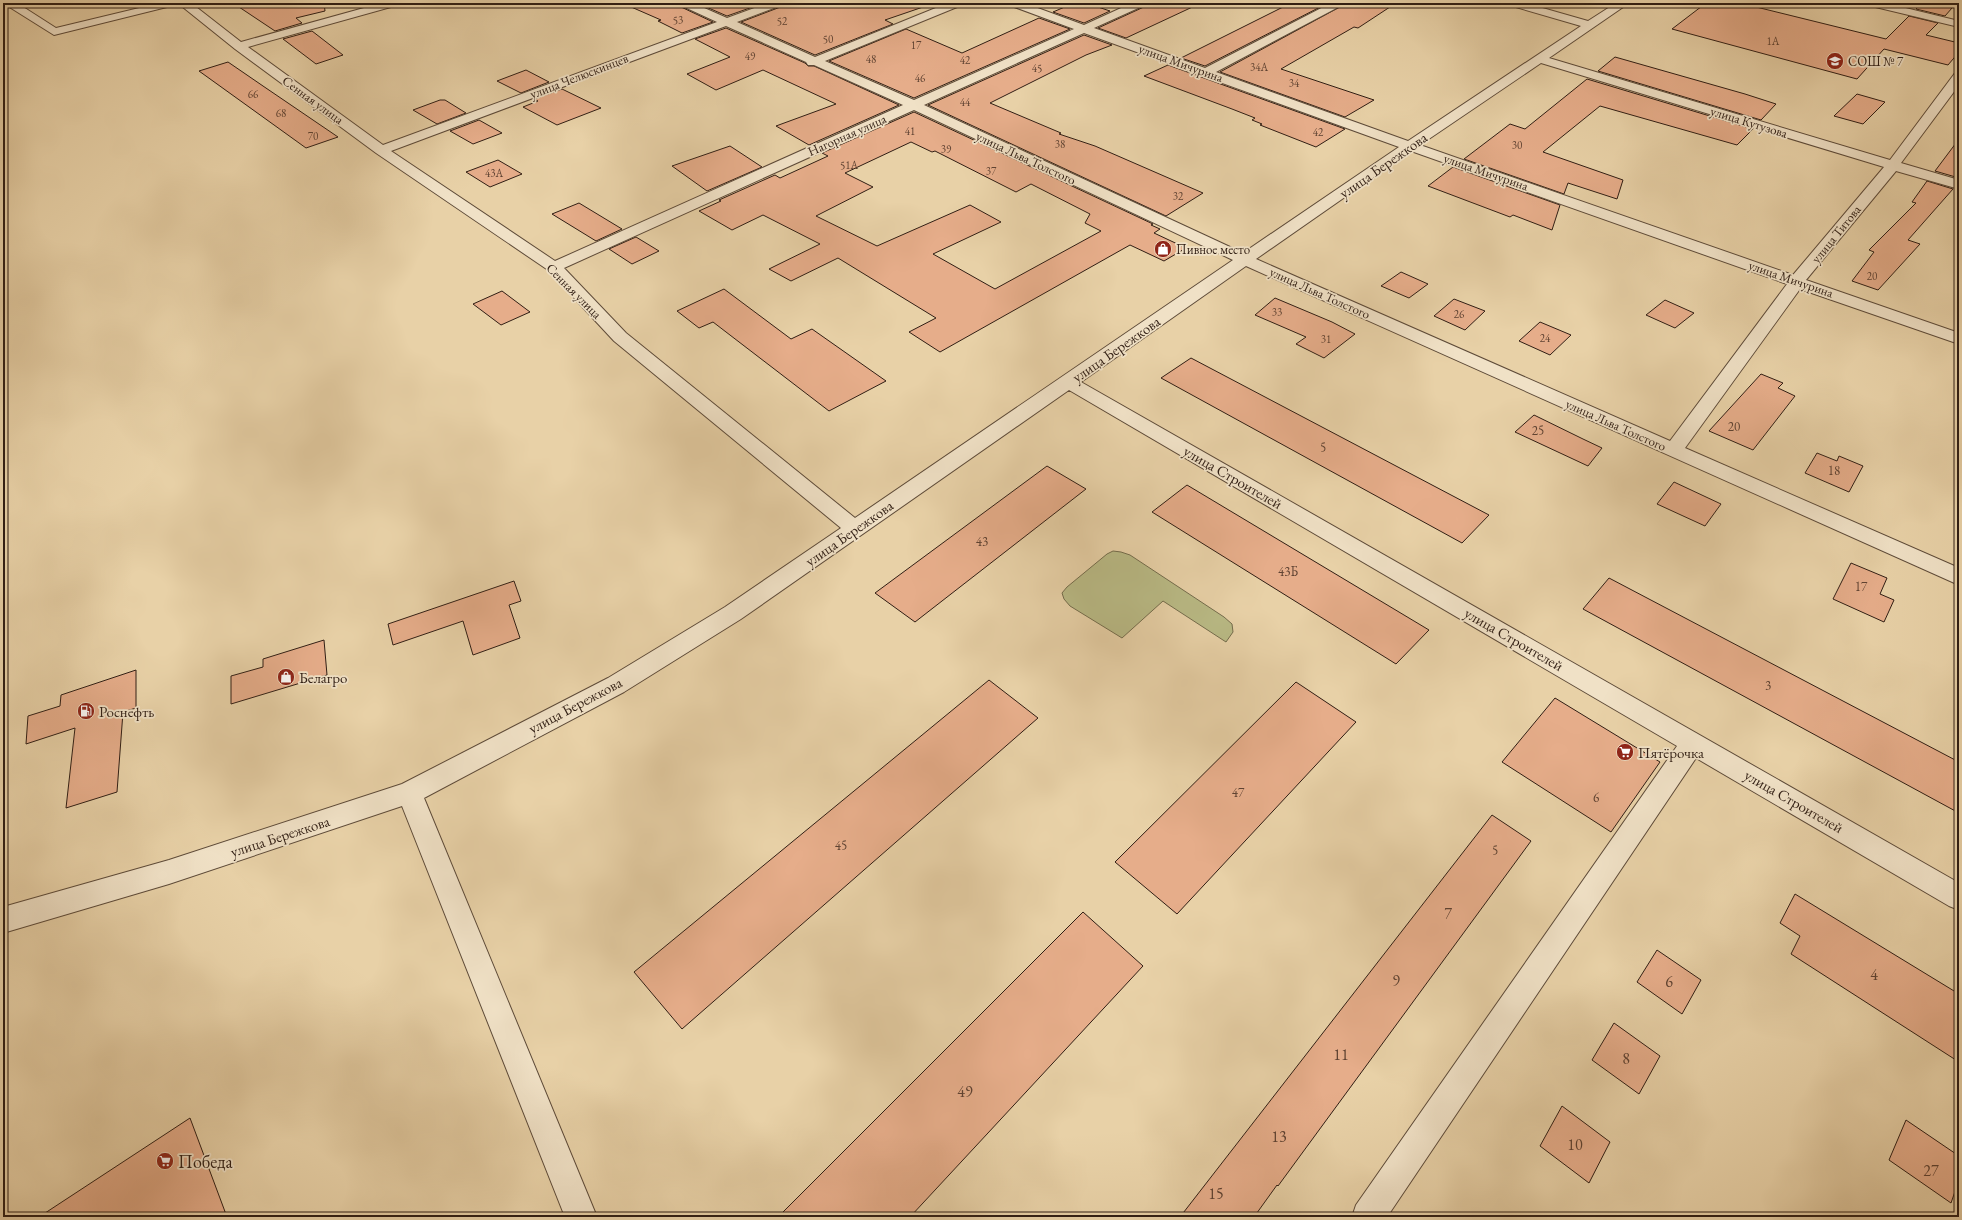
<svg xmlns="http://www.w3.org/2000/svg" width="1962" height="1220" font-family="'EB Garamond',serif">
  <rect width="100%" height="100%" fill="#e8d1a7"/>
  <filter id="stains"><feTurbulence type="fractalNoise" baseFrequency=".005" numOctaves="4"/><feColorMatrix values="0 0 0 0 .2 0 0 0 0 .09 0 0 0 0 .02 0 0 0 .5 -.17"/></filter>
  <radialGradient id="worn" r=".72"><stop offset=".6" stop-color="#630" stop-opacity="0"/><stop offset="1" stop-color="#630" stop-opacity=".3"/></radialGradient>
  <!-- green -->
  <path fill="#b9ba85" stroke="#746c4c" d="M 1113,551 L 1121,552 L 1130,555 L 1224,617 L 1232,624 L 1233,632 L 1226,642 L 1163,601 L 1122,638 L 1070,606 L 1064,599 L 1062,593 L 1067,587 L 1107,554 Z"/>
  <!-- building -->
  <g fill="#e6ad8a" stroke="#301e14" fill-rule="evenodd">
    <path d="M 233,3 L 324,3 L 325,11 L 296,18 L 302,23 L 275,31 Z"/>
    <path d="M 622,3 L 676,3 L 679,6 L 713,22 L 682,33 L 658,21 L 661,20 Z"/>
    <path d="M 697,3 L 764,3 L 727,16 Z"/>
    <path d="M 786,3 L 925,3 L 926,6 L 885,20 L 893,24 L 815,55 L 741,22 L 783,6 Z"/>
    <path d="M 1074,3 L 1086,3 L 1110,11 L 1084,23 L 1053,12 Z"/>
    <path d="M 1148,3 L 1201,3 L 1126,38 L 1098,28 L 1146,6 Z"/>
    <path d="M 1291,3 L 1328,3 L 1205,66 L 1181,58 Z"/>
    <path d="M 1347,3 L 1396,3 L 1358,28 L 1354,27 L 1281,69 L 1374,100 L 1345,117 L 1220,72 Z"/>
    <path d="M 1706,3 L 1740,3 L 1886,39 L 1909,16 L 1938,23 L 1926,35 L 1959,43 L 1959,52 L 1948,65 L 1884,49 L 1857,79 L 1672,29 Z"/>
    <path d="M 1922,3 L 1931,3 L 1952,8 L 1945,16 L 1916,9 Z"/>
    <path d="M 1039,18 L 1070,29 L 914,98 L 829,61 L 906,29 L 962,53 Z"/>
    <path d="M 726,28 L 805,63 L 808,66 L 814,66 L 899,105 L 809,145 L 776,126 L 836,104 L 763,70 L 716,90 L 687,74 L 730,57 L 695,39 Z"/>
    <path d="M 312,31 L 343,55 L 316,64 L 283,39 Z"/>
    <path d="M 1084,35 L 1112,45 L 1086,55 L 990,103 L 1061,133 L 1059,134 L 1095,146 L 1203,193 L 1166,216 L 928,105 Z"/>
    <path d="M 1615,57 L 1745,94 L 1776,104 L 1761,120 L 1598,71 Z"/>
    <path d="M 228,62 L 263,86 L 338,137 L 306,148 L 199,71 Z"/>
    <path d="M 1168,65 L 1345,129 L 1316,147 L 1260,125 L 1262,124 L 1252,120 L 1255,118 L 1232,109 L 1144,76 Z"/>
    <path d="M 526,70 L 549,82 L 521,93 L 497,81 Z"/>
    <path d="M 1587,79 L 1753,129 L 1737,145 L 1600,106 L 1543,152 L 1623,180 L 1617,199 L 1568,183 L 1564,194 L 1464,159 L 1510,124 L 1525,129 Z"/>
    <path d="M 562,89 L 601,108 L 557,125 L 523,107 L 538,101 L 534,99 Z"/>
    <path d="M 1857,94 L 1885,102 L 1863,124 L 1834,116 Z"/>
    <path d="M 440,100 L 445,100 L 466,113 L 437,124 L 413,110 Z"/>
    <path d="M 914,112 L 1153,224 L 1151,225 L 1160,229 L 1154,233 L 1186,248 L 1164,261 L 1130,245 L 940,352 L 909,332 L 936,318 L 838,258 L 791,281 L 769,269 L 820,244 L 763,215 L 732,230 L 699,211 L 721,201 L 719,200 L 775,175 L 780,178 L 828,156 L 822,153 ZM 911,142 L 932,152 L 935,151 L 1016,192 L 1031,184 L 1090,214 L 1085,223 L 1101,231 L 995,289 L 933,254 L 1001,222 L 970,205 L 877,246 L 816,216 L 873,187 L 845,173 Z"/>
    <path d="M 479,120 L 502,133 L 473,144 L 450,131 Z"/>
    <path d="M 1959,139 L 1959,178 L 1935,171 Z"/>
    <path d="M 730,146 L 762,167 L 707,191 L 672,166 Z"/>
    <path d="M 498,160 L 522,174 L 490,187 L 466,172 Z"/>
    <path d="M 1453,167 L 1560,205 L 1552,230 L 1513,215 L 1510,217 L 1428,186 Z"/>
    <path d="M 1927,181 L 1953,189 L 1908,240 L 1920,244 L 1878,290 L 1852,281 L 1874,252 L 1869,250 L 1916,203 L 1912,202 Z"/>
    <path d="M 579,203 L 622,229 L 596,241 L 552,214 Z"/>
    <path d="M 636,237 L 659,251 L 632,264 L 609,249 Z"/>
    <path d="M 1401,272 L 1428,284 L 1409,298 L 1381,286 Z"/>
    <path d="M 724,289 L 791,339 L 812,329 L 886,381 L 829,411 L 713,322 L 699,328 L 677,311 Z"/>
    <path d="M 502,291 L 530,312 L 501,325 L 473,304 Z"/>
    <path d="M 1275,298 L 1332,322 L 1355,334 L 1324,358 L 1296,344 L 1306,337 L 1255,315 Z"/>
    <path d="M 1454,299 L 1485,311 L 1465,330 L 1434,316 Z"/>
    <path d="M 1665,300 L 1694,313 L 1675,328 L 1646,315 Z"/>
    <path d="M 1540,322 L 1571,335 L 1550,355 L 1519,341 Z"/>
    <path d="M 1191,358 L 1489,515 L 1462,543 L 1161,378 Z"/>
    <path d="M 1761,374 L 1783,383 L 1778,388 L 1795,396 L 1753,450 L 1709,431 Z"/>
    <path d="M 1534,415 L 1583,439 L 1602,448 L 1588,466 L 1515,432 Z"/>
    <path d="M 1817,453 L 1837,461 L 1839,456 L 1863,466 L 1849,492 L 1805,473 Z"/>
    <path d="M 1047,466 L 1086,489 L 915,622 L 875,593 Z"/>
    <path d="M 1674,482 L 1721,504 L 1705,526 L 1657,504 Z"/>
    <path d="M 1187,485 L 1429,630 L 1396,664 L 1152,512 Z"/>
    <path d="M 1851,563 L 1887,578 L 1880,594 L 1894,600 L 1884,622 L 1833,599 Z"/>
    <path d="M 1609,578 L 1959,762 L 1959,813 L 1583,609 Z"/>
    <path d="M 514,581 L 521,601 L 509,605 L 520,638 L 473,655 L 463,621 L 393,645 L 388,624 Z"/>
    <path d="M 324,640 L 327,675 L 231,704 L 231,676 L 263,667 L 263,659 Z"/>
    <path d="M 136,670 L 136,708 L 123,712 L 117,792 L 66,808 L 75,728 L 26,744 L 28,716 L 60,706 L 61,695 Z"/>
    <path d="M 989,680 L 1038,718 L 682,1029 L 634,972 Z"/>
    <path d="M 1296,682 L 1356,722 L 1177,914 L 1115,862 Z"/>
    <path d="M 1555,698 L 1660,762 L 1611,832 L 1502,762 Z"/>
    <path d="M 1492,815 L 1531,841 L 1278,1186 L 1277,1185 L 1254,1217 L 1180,1217 Z"/>
    <path d="M 1795,894 L 1959,994 L 1959,1062 L 1791,954 L 1800,936 L 1780,923 Z"/>
    <path d="M 1083,912 L 1143,966 L 910,1217 L 778,1217 Z"/>
    <path d="M 1657,950 L 1701,980 L 1682,1014 L 1637,982 Z"/>
    <path d="M 1614,1023 L 1660,1056 L 1639,1094 L 1592,1060 Z"/>
    <path d="M 1562,1106 L 1610,1142 L 1589,1183 L 1540,1146 Z"/>
    <path d="M 190,1118 L 227,1217 L 39,1217 Z"/>
    <path d="M 1906,1120 L 1959,1156 L 1959,1180 L 1951,1203 L 1889,1160 Z"/>
  </g>
  <g fill="none" stroke-linecap="round" stroke-linejoin="round">
    <defs>
      <g id="minor">
        <path d="M 3,3 L 17,3 L 56,28 L 160,3 L 191,3 L 241,42 L 382,3 L 400,3 L 398,5 L 248,47 L 383,145 L 717,22 L 680,5 L 678,3 L 693,3 L 727,18 L 768,3 L 784,3 L 782,5 L 737,22 L 815,57 L 948,3 L 964,3 L 962,5 L 825,61 L 914,100 L 1074,29 L 1009,5 L 1007,3 L 1024,3 L 1084,25 L 1132,3 L 1147,3 L 1145,5 L 1094,28 L 1205,68 L 1331,3 L 1346,3 L 1216,72 L 1408,141 L 1581,26 L 1509,5 L 1507,3 L 1525,3 L 1588,21 L 1616,3 L 1629,3 L 1549,58 L 1890,160 L 1955,73 L 1959,72 L 1959,85 L 1901,163 L 1959,180 L 1959,189 L 1896,171 L 1806,280 L 1959,333 L 1959,344 L 1800,289 L 1685,448 L 1959,568 L 1959,585 L 1246,266 L 1081,382 L 1959,883 L 1959,910 L 1949,906 L 1696,758 L 1387,1217 L 1352,1217 L 1356,1205 L 1677,746 L 1069,390 L 741,619 L 624,692 L 424,798 L 597,1217 L 565,1217 L 402,806 L 169,884 L 3,933 L 3,907 L 169,860 L 402,784 L 608,678 L 725,607 L 841,528 L 614,341 L 548,270 L 376,153 L 235,49 L 179,4 L 54,35 ZM 726,26 L 806,62 L 808,65 L 814,65 L 903,105 L 555,261 L 391,151 ZM 1084,33 L 1399,147 L 1243,253 L 924,105 ZM 1541,63 L 1884,167 L 1793,275 L 1420,145 ZM 914,110 L 1233,260 L 855,518 L 626,333 L 564,268 ZM 1411,151 L 1787,284 L 1670,441 L 1256,259 Z"/>
        <path d="M 1865,3 L 1885,3 L 1959,21 L 1959,27 L 1867,5 Z"/>
      </g>
    </defs>
    <!-- minor casing -->
    <use href="#minor" stroke="#5e4b39" stroke-width="2"/>
    <!-- minor -->
    <use href="#minor" fill="#f0e1c6" fill-rule="evenodd"/>
  </g>
  <!-- icons -->
  <defs>
    <symbol id="school-disc" viewBox="-11 -11 22 22"><circle r="9.5" fill="#8f2418" stroke="#f0e1c6"/><path d="M0-5L7-2L0 1L-7-2ZM-4 1L0 2.5L4 1V4Q0 6-4 4Z" fill="#fff"/></symbol>
    <symbol id="shop-disc" viewBox="-11 -11 22 22"><circle r="9.5" fill="#8f2418" stroke="#f0e1c6"/><path d="M-5-2.5h2.3a2.7 3.5 0 0 1 5.4 0H5L5.5 6h-11ZM-1.5-2.5h3a1.5 2.3 0 0 0-3 0Z" fill="#fff"/></symbol>
    <symbol id="fuel-disc" viewBox="-11 -11 22 22"><circle r="9.5" fill="#8f2418" stroke="#f0e1c6"/><path d="M-5.5-6h7V0h2V4h1.3V-2.5L3-4.5l.8-.8L6-3V5H2.5V1h-1V6h-7ZM-4.2-4.7v3.2H.2V-4.7Z" fill="#fff"/></symbol>
    <symbol id="supermarket-disc" viewBox="-11 -11 22 22"><circle r="9.5" fill="#8f2418" stroke="#f0e1c6"/><path d="M-6-5.5h2.5l.6 2H6L4.5 2H-2.5L-4.4-4H-6ZM-1.5 3.2a1.3 1.3 0 1 0 .1 0ZM3 3.2a1.3 1.3 0 1 0 .1 0Z" fill="#fff"/></symbol>
  </defs>
  <g fill-rule="evenodd">
    <use href="#school-disc" x="1825" y="51" width="20" height="20"/>
    <use href="#shop-disc" x="1153" y="239" width="20" height="20"/>
    <use href="#shop-disc" x="276" y="667" width="20" height="20"/>
    <use href="#fuel-disc" x="76" y="701" width="20" height="20"/>
    <use href="#supermarket-disc" x="1615" y="742" width="20" height="20"/>
    <use href="#supermarket-disc" x="155" y="1151" width="20" height="20"/>
  </g>
  <g text-anchor="middle" dominant-baseline="central" stroke-width="3.5" stroke-linejoin="round" paint-order="stroke">
    <!-- far-number labels -->
    <g font-size="11" fill="#5e4232">
      <text x="678" y="20">53</text>
      <text x="782" y="21">52</text>
      <text x="828" y="39">50</text>
      <text x="1773" y="41">1А</text>
      <text x="916" y="45">17</text>
      <text x="750" y="56">49</text>
      <text x="871" y="59">48</text>
      <text x="965" y="60">42</text>
      <text x="1259" y="67">34А</text>
      <text x="1037" y="68">45</text>
      <text x="920" y="78">46</text>
      <text x="1294" y="83">34</text>
      <text x="253" y="94">66</text>
      <text x="965" y="102">44</text>
      <text x="281" y="113">68</text>
      <text x="910" y="131">41</text>
      <text x="1318" y="132">42</text>
      <text x="313" y="136">70</text>
      <text x="1060" y="144">38</text>
      <text x="1517" y="145">30</text>
      <text x="946" y="149">39</text>
      <text x="849" y="165">51А</text>
      <text x="991" y="171">37</text>
      <text x="494" y="173">43А</text>
      <text x="1178" y="196">32</text>
      <text x="1872" y="276">20</text>
      <text x="1277" y="312">33</text>
      <text x="1459" y="314">26</text>
      <text x="1545" y="338">24</text>
      <text x="1326" y="339">31</text>
    </g>
    <!-- far-poi labels -->
    <g font-size="13" fill="#301e14" stroke="#f0e1c6" text-anchor="start">
      <text x="1848" y="61">СОШ № 7</text>
      <text x="1176" y="249">Пивное место</text>
    </g>
    <!-- far-street labels -->
    <g font-size="13" fill="#301e14" stroke="#f0e1c6">
      <text transform="translate(1181 63) rotate(20)">улица Мичурина</text>
      <text transform="translate(579 76) rotate(-21)">улица Челюскинцев</text>
      <text transform="translate(313 100) rotate(36)">Сенная улица</text>
      <text transform="translate(1749 122) rotate(17)">улица Кутузова</text>
      <text transform="translate(847 135) rotate(-24)">Нагорная улица</text>
      <text transform="translate(1026 158) rotate(25)">улица Льва Толстого</text>
      <text transform="translate(1486 172) rotate(19)">улица Мичурина</text>
      <text transform="translate(1836 234) rotate(-51)">улица Титова</text>
      <text transform="translate(1791 279) rotate(19)">улица Мичурина</text>
      <text transform="translate(574 291) rotate(45)">Сенная улица</text>
      <text transform="translate(1320 293) rotate(24)">улица Льва Толстого</text>
      <text transform="translate(1616 425) rotate(24)">улица Льва Толстого</text>
    </g>
    <!-- number labels -->
    <g font-size="13" fill="#5e4232">
      <text x="1734" y="426">20</text>
      <text x="1538" y="430">25</text>
      <text x="1323" y="447">5</text>
      <text x="1834" y="470">18</text>
      <text x="982" y="541">43</text>
      <text x="1288" y="571">43Б</text>
      <text x="1861" y="586">17</text>
      <text x="1768" y="685">3</text>
      <text x="1238" y="792">47</text>
      <text x="1596" y="797">6</text>
      <text x="841" y="845">45</text>
      <text x="1495" y="850">5</text>
    </g>
    <!-- street labels -->
    <g font-size="15" fill="#301e14" stroke="#f0e1c6">
      <text transform="translate(1383 165) rotate(-35)">улица Бережкова</text>
      <text transform="translate(1116 349) rotate(-35)">улица Бережкова</text>
      <text transform="translate(1233 477) rotate(30)">улица Строителей</text>
      <text transform="translate(849 533) rotate(-35)">улица Бережкова</text>
      <text transform="translate(1514 639) rotate(30)">улица Строителей</text>
      <text transform="translate(575 705) rotate(-28)">улица Бережкова</text>
      <text transform="translate(1794 801) rotate(30)">улица Строителей</text>
      <text transform="translate(280 836) rotate(-18)">улица Бережкова</text>
    </g>
    <!-- poi labels -->
    <g font-size="15" fill="#301e14" stroke="#f0e1c6" text-anchor="start">
      <text x="299" y="677">Белагро</text>
      <text x="99" y="711">Роснефть</text>
      <text x="1638" y="752">Пятёрочка</text>
    </g>
    <!-- near-number labels -->
    <g font-size="16" fill="#5e4232">
      <text x="1448" y="913">7</text>
      <text x="1874" y="974">4</text>
      <text x="1396" y="980">9</text>
      <text x="1669" y="981">6</text>
      <text x="1341" y="1054">11</text>
      <text x="1626" y="1058">8</text>
      <text x="965" y="1091">49</text>
      <text x="1279" y="1136">13</text>
      <text x="1575" y="1144">10</text>
      <text x="1931" y="1170">27</text>
      <text x="1216" y="1193">15</text>
    </g>
    <!-- near-poi labels -->
    <g font-size="18" fill="#301e14" stroke="#f0e1c6" text-anchor="start">
      <text x="178" y="1161">Победа</text>
    </g>
  </g>
  <!-- margin -->
  <rect width="1962" height="1220" fill="none" stroke="#e8d1a7" stroke-width="16"/>
  <rect x="4" y="4" width="1954" height="1212" fill="none" stroke="#301e14" stroke-width="2"/>
  <rect x="8" y="8" width="1946" height="1204" fill="none" stroke="#301e14"/>
  <rect width="100%" height="100%" filter="url(#stains)"/>
  <rect width="100%" height="100%" fill="url(#worn)"/>
</svg>
